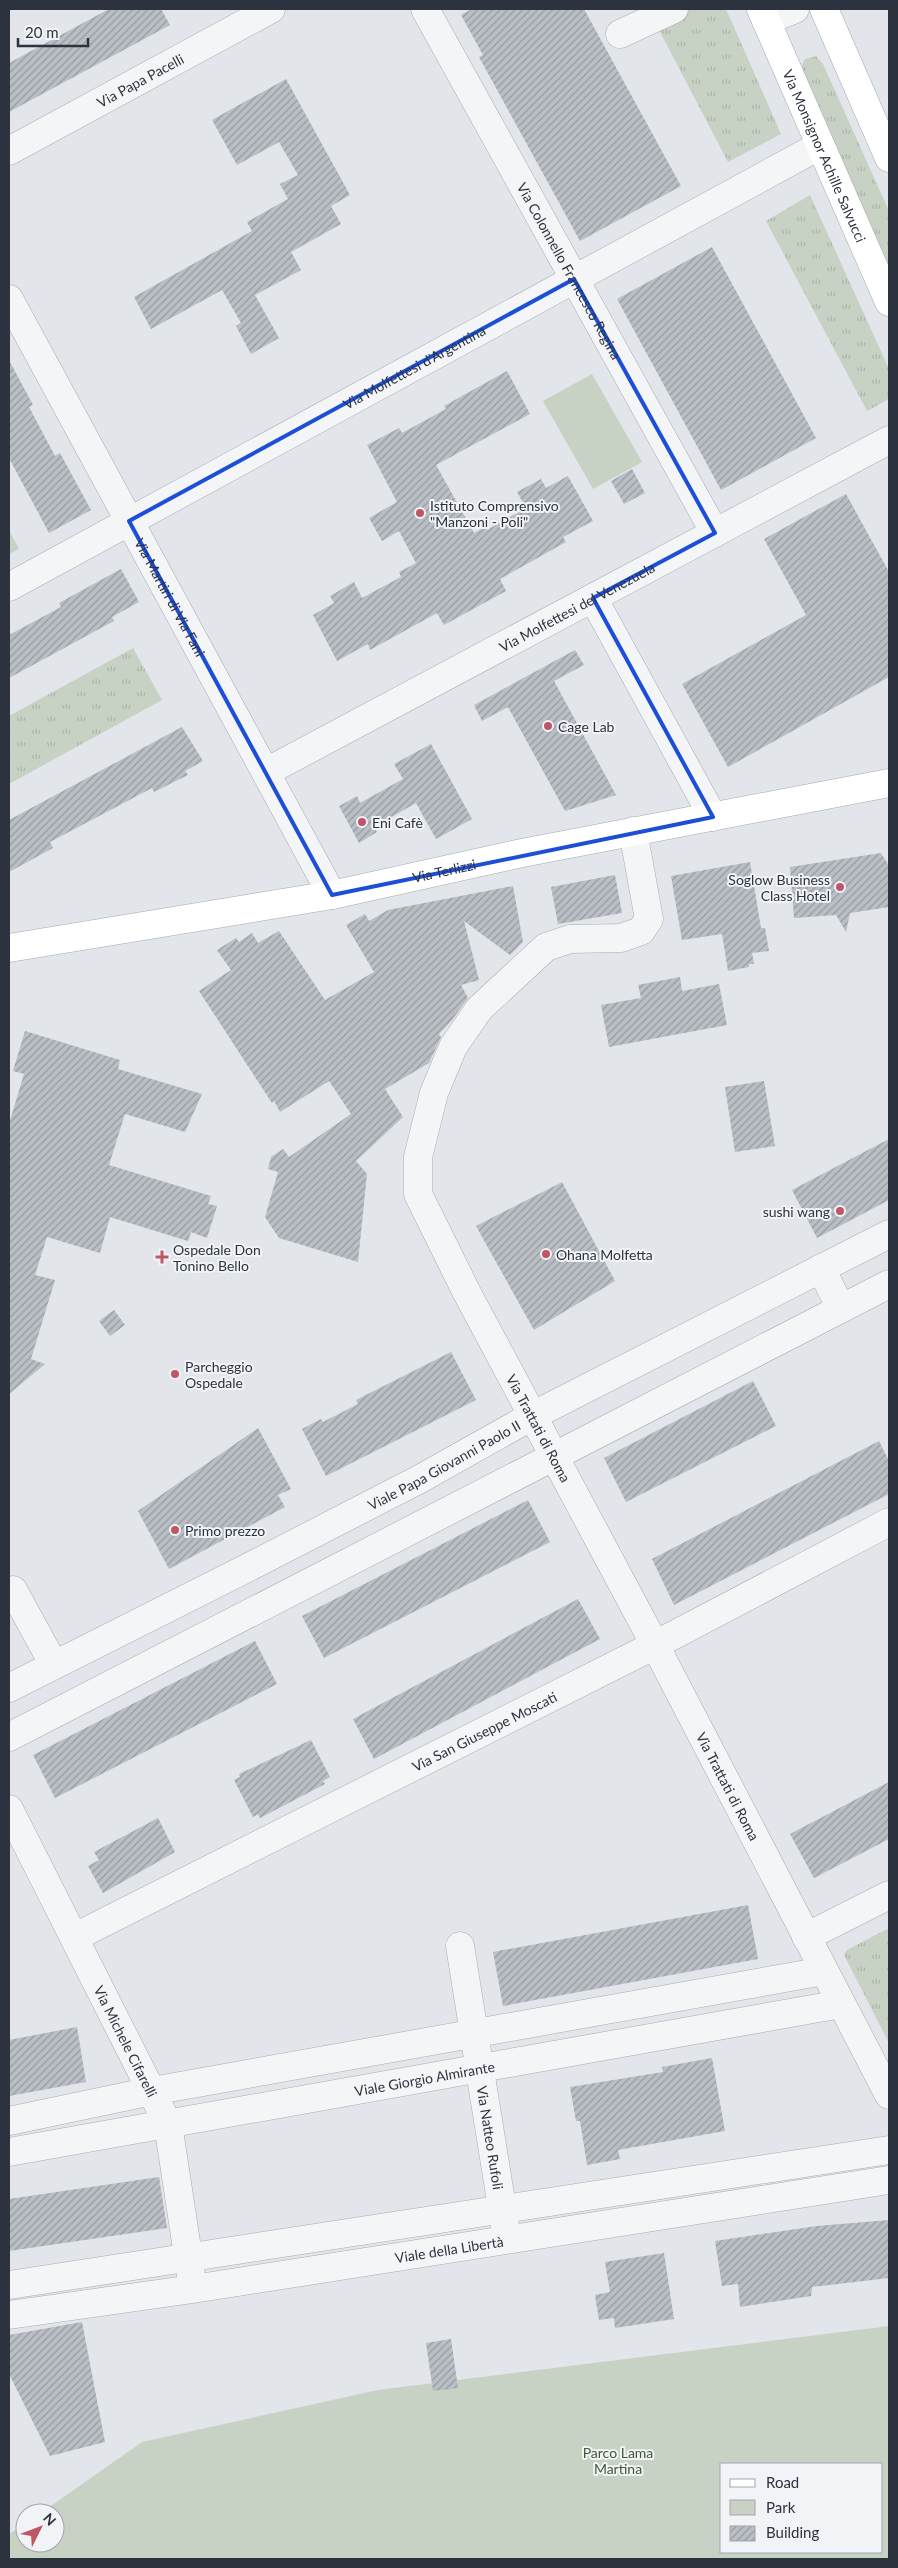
<svg xmlns="http://www.w3.org/2000/svg" width="898" height="2568" font-family="Lato,sans-serif">
  <defs>
    <pattern id="grass-tufts" width="24" height="20" patternUnits="userSpaceOnUse" patternTransform="scale(1.25)"><rect width="24" height="20" fill="#c8d2c4"/><path d="M3 7l-1-3M5 7V3M7 7l1-3M15 17l-1-3M17 17v-4M19 17l1-3" fill="none" stroke="#acb5a9"/></pattern>
    <pattern id="building-hatch" width="6" height="6" patternUnits="userSpaceOnUse" patternTransform="scale(1.25)"><rect width="6" height="6" fill="#babec5"/><path d="M-1 1l2-2M0 6l6-6M5 7l2-2" fill="none" stroke="#979ba1"/></pattern>
  </defs>
  <rect width="100%" height="100%" fill="#e2e5e9"/>
  <!-- grass -->
  <g fill="url(#grass-tufts)">
    <path d="M 648,9 L 726,9 L 781,134 L 728,162 Z"/>
    <path d="M 816,56 L 823,64 L 889,211 L 889,267 L 801,67 L 805,59 Z"/>
    <path d="M 810,195 L 889,369 L 889,399 L 867,411 L 766,221 Z"/>
    <path d="M 9,530 L 19,549 L 9,554 Z"/>
    <path d="M 133,648 L 162,700 L 9,784 L 9,716 Z"/>
    <path d="M 889,1928 L 889,2043 L 844,1955 L 847,1950 Z"/>
  </g>
  <!-- park -->
  <g fill="#c8d2c4" fill-rule="evenodd">
    <path d="M 592,374 L 642,462 L 593,489 L 543,401 Z"/>
    <path d="M 889,2326 L 889,2559 L 9,2559 L 9,2534 L 25,2524 L 25,2543 L 55,2543 L 55,2513 L 41,2513 L 142,2442 L 378,2390 ZM 722,2464 L 882,2464 L 882,2552 L 722,2552 Z"/>
  </g>
  <!-- building -->
  <g fill="url(#building-hatch)">
    <path d="M 109,9 L 161,9 L 170,25 L 9,112 L 9,63 Z"/>
    <path d="M 472,9 L 584,9 L 681,186 L 580,241 L 479,57 L 483,55 L 461,15 Z"/>
    <path d="M 286,79 L 350,195 L 331,206 L 341,224 L 291,252 L 301,270 L 255,295 L 279,338 L 251,354 L 236,326 L 241,323 L 222,290 L 151,329 L 134,297 L 252,231 L 247,222 L 288,199 L 280,184 L 298,175 L 279,142 L 237,165 L 212,120 Z"/>
    <path d="M 712,247 L 816,438 L 721,490 L 617,299 Z"/>
    <path d="M 9,360 L 33,405 L 29,407 L 55,456 L 60,453 L 91,510 L 49,533 L 9,458 Z"/>
    <path d="M 507,371 L 530,414 L 436,465 L 474,533 L 485,527 L 487,530 L 526,508 L 517,492 L 541,479 L 546,488 L 568,476 L 593,521 L 563,537 L 566,542 L 500,579 L 506,591 L 444,625 L 437,613 L 370,650 L 368,644 L 337,661 L 313,615 L 334,603 L 330,596 L 354,582 L 362,598 L 401,577 L 399,572 L 416,563 L 399,531 L 382,541 L 369,518 L 397,502 L 367,445 L 399,428 L 402,433 L 446,409 L 444,406 Z"/>
    <path d="M 632,469 L 645,493 L 624,504 L 611,481 Z"/>
    <path d="M 846,494 L 889,572 L 889,677 L 728,767 L 682,684 L 806,615 L 764,539 Z"/>
    <path d="M 121,569 L 139,602 L 112,617 L 114,621 L 9,678 L 9,635 L 61,607 L 59,603 Z"/>
    <path d="M 575,650 L 584,665 L 554,681 L 616,795 L 565,811 L 508,707 L 482,721 L 474,705 Z"/>
    <path d="M 182,727 L 203,761 L 185,771 L 188,775 L 154,792 L 152,788 L 50,842 L 53,848 L 9,872 L 9,820 Z"/>
    <path d="M 431,744 L 472,819 L 436,839 L 416,803 L 374,827 L 377,832 L 359,843 L 339,806 L 357,796 L 360,803 L 403,779 L 394,764 Z"/>
    <path d="M 881,853 L 889,866 L 889,907 L 850,913 L 846,932 L 836,915 L 794,918 L 790,867 Z"/>
    <path d="M 750,862 L 761,928 L 765,928 L 769,951 L 752,953 L 754,964 L 749,964 L 749,967 L 728,971 L 722,934 L 682,940 L 671,876 Z"/>
    <path d="M 615,875 L 622,913 L 558,924 L 551,887 Z"/>
    <path d="M 513,886 L 523,942 L 510,955 L 464,921 L 479,980 L 461,985 L 468,998 L 452,1020 L 439,1034 L 441,1037 L 429,1063 L 385,1089 L 403,1117 L 356,1161 L 367,1174 L 358,1262 L 279,1238 L 265,1217 L 278,1172 L 268,1169 L 271,1157 L 283,1149 L 289,1157 L 351,1114 L 329,1081 L 280,1112 L 274,1101 L 272,1103 L 199,991 L 231,970 L 217,950 L 236,938 L 239,942 L 252,933 L 258,943 L 279,931 L 325,1000 L 374,972 L 346,925 L 365,914 L 369,921 L 388,910 Z"/>
    <path d="M 680,977 L 682,991 L 719,984 L 727,1025 L 609,1047 L 601,1005 L 641,998 L 638,985 Z"/>
    <path d="M 25,1031 L 120,1060 L 118,1069 L 202,1094 L 185,1132 L 125,1114 L 109,1165 L 211,1196 L 208,1204 L 217,1206 L 207,1238 L 191,1232 L 188,1241 L 110,1217 L 100,1253 L 47,1237 L 35,1275 L 55,1280 L 31,1359 L 45,1364 L 9,1394 L 9,1124 L 24,1074 L 13,1071 Z"/>
    <path d="M 764,1081 L 775,1146 L 735,1152 L 725,1087 Z"/>
    <path d="M 889,1139 L 889,1200 L 817,1238 L 792,1190 Z"/>
    <path d="M 562,1182 L 615,1281 L 534,1330 L 476,1226 Z"/>
    <path d="M 114,1310 L 125,1325 L 110,1336 L 99,1321 Z"/>
    <path d="M 451,1352 L 476,1400 L 326,1476 L 302,1429 L 321,1419 L 323,1422 L 358,1404 L 356,1400 Z"/>
    <path d="M 753,1381 L 776,1426 L 626,1502 L 604,1458 Z"/>
    <path d="M 258,1428 L 291,1489 L 278,1495 L 285,1507 L 169,1569 L 138,1511 Z"/>
    <path d="M 879,1441 L 889,1461 L 889,1494 L 674,1605 L 652,1559 Z"/>
    <path d="M 528,1500 L 550,1542 L 324,1658 L 302,1616 Z"/>
    <path d="M 578,1599 L 600,1639 L 374,1759 L 353,1719 Z"/>
    <path d="M 255,1641 L 277,1684 L 55,1798 L 33,1755 Z"/>
    <path d="M 311,1740 L 330,1777 L 323,1781 L 325,1784 L 260,1818 L 258,1814 L 253,1817 L 234,1780 L 240,1777 L 239,1774 Z"/>
    <path d="M 889,1782 L 889,1839 L 814,1878 L 790,1834 Z"/>
    <path d="M 158,1818 L 175,1852 L 103,1893 L 88,1866 L 99,1860 L 94,1852 Z"/>
    <path d="M 748,1905 L 758,1959 L 503,2006 L 493,1952 Z"/>
    <path d="M 77,2027 L 86,2082 L 9,2096 L 9,2040 Z"/>
    <path d="M 712,2058 L 725,2131 L 618,2150 L 620,2159 L 587,2165 L 580,2121 L 576,2121 L 570,2087 L 663,2072 L 662,2067 Z"/>
    <path d="M 159,2177 L 167,2228 L 9,2251 L 9,2199 Z"/>
    <path d="M 889,2220 L 889,2278 L 812,2287 L 811,2296 L 740,2307 L 738,2284 L 722,2286 L 715,2241 L 817,2226 Z"/>
    <path d="M 664,2253 L 674,2319 L 615,2328 L 614,2318 L 599,2320 L 595,2295 L 610,2292 L 605,2262 Z"/>
    <path d="M 82,2322 L 105,2442 L 50,2456 L 9,2374 L 9,2335 Z"/>
    <path d="M 451,2339 L 458,2388 L 433,2391 L 426,2343 Z"/>
  </g>
  <g fill="none" stroke-linecap="round" stroke-linejoin="round">
    <defs>
      <g id="minor">
        <path id="s1" d="M 425,9 L 715,533"/>
        <path d="M 766,21 L 795,9"/>
        <path d="M 620,34 L 674,9"/>
        <path id="s2" d="M 9,151 L 271,9"/>
        <path id="s3" d="M 9,299 L 332,895"/>
        <path id="s4" d="M 9,587 L 819,146"/>
        <path d="M 593,598 L 713,817"/>
        <path id="s5" d="M 266,772 L 889,440"/>
        <path id="s6" d="M 633,831 L 649,919 L 641,931 L 621,938 L 570,939 L 546,947 L 479,1009 L 453,1047 L 434,1093 L 418,1157 L 418,1194 L 467,1293 L 655,1645 L 889,2095"/>
        <path d="M 821,1268 L 841,1309"/>
        <path d="M 9,1593 L 13,1590 L 54,1665"/>
        <path id="s7" d="M 9,1688 L 251,1566 L 418,1480 L 534,1415 L 889,1234"/>
        <path d="M 9,1737 L 889,1284"/>
        <path id="s8" d="M 9,1809 L 168,2124 L 191,2275"/>
        <path id="s9" d="M 75,1937 L 655,1645 L 889,1522"/>
        <path d="M 806,1937 L 889,1895"/>
        <path id="s10" d="M 460,1946 L 505,2226"/>
        <path d="M 9,2121 L 152,2091 L 824,1971"/>
        <path id="s11" d="M 9,2152 L 841,2004"/>
        <path d="M 9,2285 L 889,2150"/>
        <path id="s12" d="M 9,2315 L 193,2289 L 889,2180"/>
      </g>
      <g id="major">
        <path id="s13" d="M 761,9 L 889,302"/>
        <path d="M 824,9 L 889,158"/>
        <path id="s14" d="M 9,948 L 332,895 L 522,853 L 889,783"/>
      </g>
    </defs>
    <!-- minor casing -->
    <use href="#minor" stroke="#a8acb3" stroke-width="29"/>
    <!-- major casing -->
    <use href="#major" stroke="#a3a9b3" stroke-width="29"/>
    <!-- minor -->
    <use href="#minor" stroke="#f4f5f7" stroke-width="28"/>
    <!-- major -->
    <use href="#major" stroke="#fff" stroke-width="28"/>
  </g>
  <!-- marked area -->
  <path fill="none" stroke="#1d4ed8" stroke-width="4" stroke-linejoin="round" d="M 574,279 L 715,533 L 593,598 L 713,817 L 332,895 L 129,521 Z"/>
  <!-- markers -->
  <g fill="#bf5666" stroke="#f1f3f6" stroke-width="2">
    <circle cx="420" cy="513" r="5"/>
    <circle cx="548" cy="726" r="5"/>
    <circle cx="362" cy="822" r="5"/>
    <circle cx="840" cy="887" r="5"/>
    <circle cx="840" cy="1211" r="5"/>
    <circle cx="546" cy="1254" r="5"/>
    <path d="M159.5 1249.5h5v5h5v5h-5v5h-5v-5h-5v-5h5z"/>
    <circle cx="175" cy="1374" r="5"/>
    <circle cx="175" cy="1530" r="5"/>
  </g>
  <g text-anchor="middle" dominant-baseline="central" stroke-width="4" stroke-linejoin="round" paint-order="stroke">
    <!-- street labels -->
    <g font-size="14" fill="#2c333f" stroke="#f1f3f6">
      <text stroke="none"><textPath href="#s2" startOffset="149">Via Papa Pacelli</textPath></text>
      <text stroke="none"><textPath href="#s13" startOffset="160">Via Monsignor Achille Salvucci</textPath></text>
      <text stroke="none"><textPath href="#s1" startOffset="299">Via Colonnello Francesco Regina</textPath></text>
      <text stroke="none"><textPath href="#s4" startOffset="461">Via Molfettesi d'Argentina</textPath></text>
      <text stroke="none"><textPath href="#s3" startOffset="339">Via Martiri di Via Fani</textPath></text>
      <text stroke="none"><textPath href="#s5" startOffset="352">Via Molfettesi del Venezuela</textPath></text>
      <text stroke="none"><textPath href="#s14" startOffset="442">Via Terlizzi</textPath></text>
      <text stroke="none"><textPath href="#s6" startOffset="755">Via Trattati di Roma</textPath></text>
      <text stroke="none"><textPath href="#s7" startOffset="489">Viale Papa Giovanni Paolo II</textPath></text>
      <text stroke="none"><textPath href="#s9" startOffset="458">Via San Giuseppe Moscati</textPath></text>
      <text stroke="none"><textPath href="#s6" startOffset="1160">Via Trattati di Roma</textPath></text>
      <text stroke="none"><textPath href="#s8" startOffset="260">Via Michele Cifarelli</textPath></text>
      <text stroke="none"><textPath href="#s11" startOffset="422">Viale Giorgio Almirante</textPath></text>
      <text stroke="none"><textPath href="#s10" startOffset="194">Via Natteo Rufoli</textPath></text>
      <text stroke="none"><textPath href="#s12" startOffset="445">Viale della Libertà</textPath></text>
    </g>
    <!-- poi labels -->
    <g font-size="14" fill="#2c333f" stroke="#f1f3f6" text-anchor="start">
      <text x="430" y="505">Istituto Comprensivo<tspan x="430" dy="16">"Manzoni - Poli"</tspan></text>
      <text x="558" y="726">Cage Lab</text>
      <text x="372" y="822">Eni Cafè</text>
      <text x="830" y="879" text-anchor="end">Soglow Business<tspan x="830" dy="16">Class Hotel</tspan></text>
      <text x="830" y="1211" text-anchor="end">sushi wang</text>
      <text x="173" y="1249">Ospedale Don<tspan x="173" dy="16">Tonino Bello</tspan></text>
      <text x="556" y="1254">Ohana Molfetta</text>
      <text x="185" y="1366">Parcheggio<tspan x="185" dy="16">Ospedale</tspan></text>
      <text x="185" y="1530">Primo prezzo</text>
    </g>
    <!-- park labels -->
    <g font-size="14" fill="#41593b" stroke="#f1f3f6">
      <text x="618" y="2452">Parco Lama<tspan x="618" dy="16">Martina</tspan></text>
    </g>
  </g>
  <!-- border -->
  <rect width="898" height="2568" fill="none" stroke="#2c333f" stroke-width="20"/>
  <!-- legend -->
  <rect x="720" y="2463" width="162" height="90" fill="#f1f3f6" stroke="#a2a6ad"/>
  <rect x="730" y="2479" width="25" height="8" fill="#ffffff" stroke="#a2a6ad"/>
  <text x="766" y="2488" font-size="15" fill="#2c333f">Road</text>
  <rect x="730" y="2500" width="25" height="15" fill="#c8d2c4" stroke="#a2a6ad"/>
  <text x="766" y="2513" font-size="15" fill="#2c333f">Park</text>
  <rect x="730" y="2526" width="25" height="15" fill="url(#building-hatch)" stroke="#a2a6ad"/>
  <text x="766" y="2538" font-size="15" fill="#2c333f">Building</text>
  <!-- north arrow -->
  <g transform="translate(40 2528) rotate(48)"><circle r="24" fill="#f1f3f6" stroke="#a2a6ad"/>
  <path d="M0-4L9 19L0 12L-9 19Z" fill="#bf5666"/>
  <text y="-8" font-size="14" font-weight="bold" text-anchor="middle" fill="#2c333f">N</text>
  </g>
  <!-- scale -->
  <path d="M18 38v8h70v-8" fill="none" stroke="#2c333f" stroke-width="2.5"/>
  <text x="25" y="38" font-size="15" fill="#2c333f" stroke="#f1f3f6" stroke-width="4" paint-order="stroke">20 m</text>
</svg>
